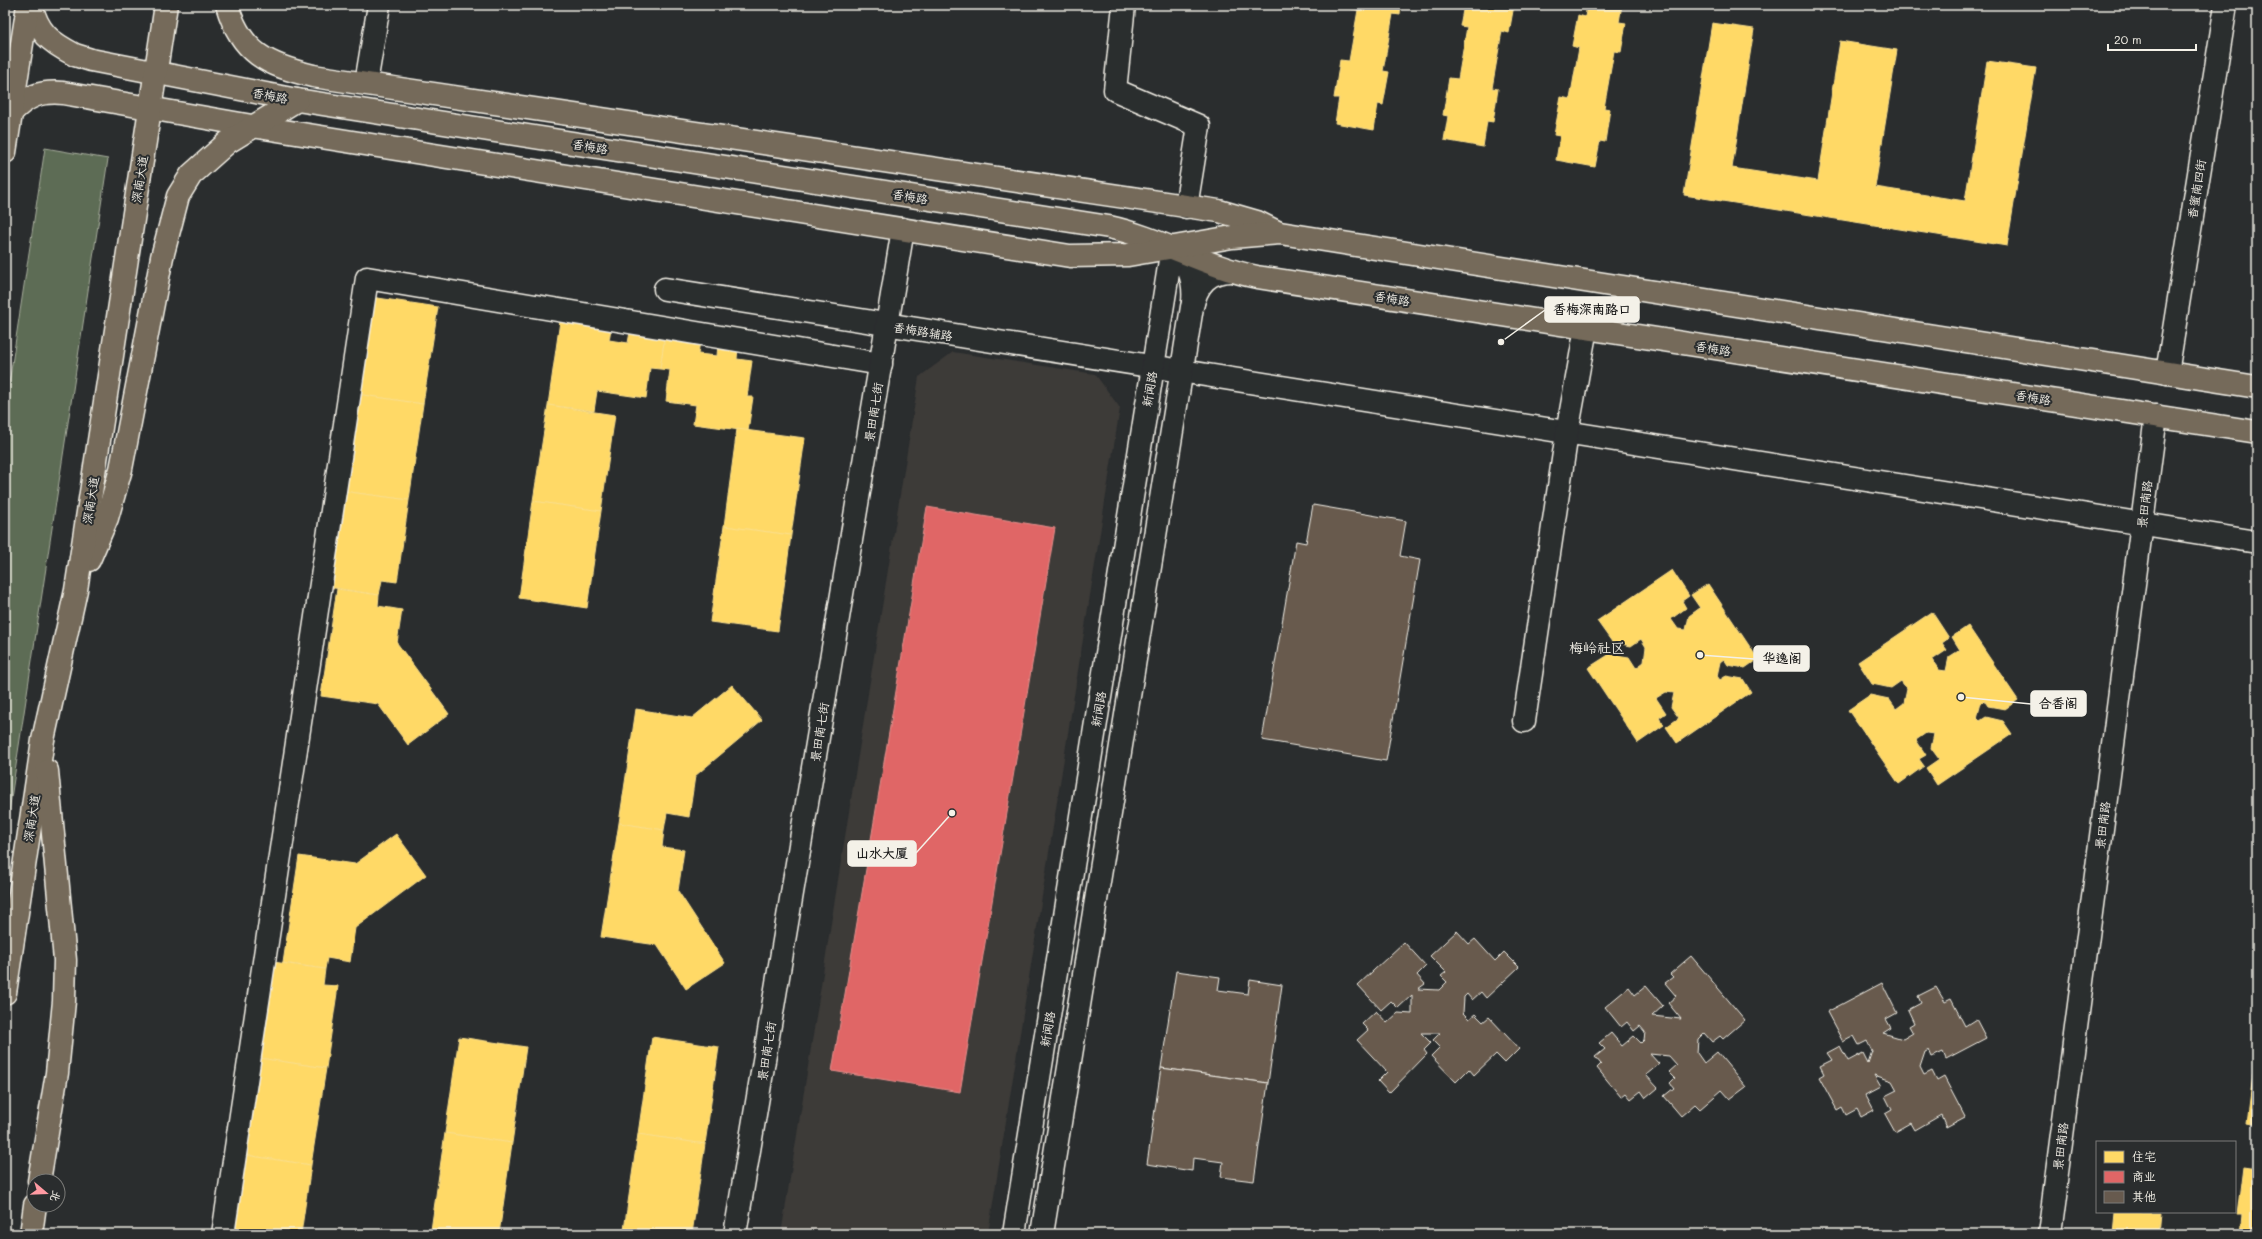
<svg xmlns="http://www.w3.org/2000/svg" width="2262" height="1239" font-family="Mali,'LXGW WenKai TC',sans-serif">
  <rect width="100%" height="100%" fill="#2a2d2e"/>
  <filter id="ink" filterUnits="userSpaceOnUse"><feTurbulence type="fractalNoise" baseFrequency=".025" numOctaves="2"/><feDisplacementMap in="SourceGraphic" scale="8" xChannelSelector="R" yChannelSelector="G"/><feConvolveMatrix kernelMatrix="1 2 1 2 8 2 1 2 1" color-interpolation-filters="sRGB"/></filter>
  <g filter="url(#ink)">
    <!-- built -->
    <path fill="#3c3a38" d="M 953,352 L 1095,374 L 1120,408 L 988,1234 L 781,1234 L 919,377 Z"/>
    <!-- green -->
    <path fill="#5d6c54" stroke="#a8ae9e" d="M 45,148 L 108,159 L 5,838 L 5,410 Z"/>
    <!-- homes -->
    <g fill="#ffd966" stroke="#fce08d">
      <path d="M 1352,5 L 1401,5 L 1400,15 L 1393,14 L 1383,71 L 1389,72 L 1383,105 L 1378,104 L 1374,130 L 1335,123 L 1339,98 L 1334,98 L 1340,60 L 1349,61 L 1358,10 L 1351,9 Z"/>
      <path d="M 1464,5 L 1514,5 L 1509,33 L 1502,31 L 1492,88 L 1498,89 L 1493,122 L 1487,121 L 1483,147 L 1444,140 L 1448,116 L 1443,115 L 1449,78 L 1458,79 L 1467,27 L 1460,26 Z"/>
      <path d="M 1587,5 L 1622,5 L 1619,22 L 1626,23 L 1621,52 L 1614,51 L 1604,108 L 1610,109 L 1605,142 L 1600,141 L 1595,167 L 1556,160 L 1560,136 L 1554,135 L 1561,97 L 1570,99 L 1579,48 L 1572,46 L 1578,15 L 1585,17 Z"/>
      <path d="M 1712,23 L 1754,29 L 1732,168 L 1818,181 L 1840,41 L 1897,50 L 1875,187 L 1965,201 L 1987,61 L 2036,68 L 2007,246 L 1684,195 Z"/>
      <path d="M 371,297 L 438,307 L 423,404 L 356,394 Z"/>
      <path d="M 560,321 L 611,329 L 609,340 L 628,343 L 630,332 L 665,336 L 660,369 L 650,368 L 646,398 L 597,391 L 594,411 L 548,405 Z"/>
      <path d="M 665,336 L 700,341 L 698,354 L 717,356 L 718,344 L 738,347 L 737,359 L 752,361 L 747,397 L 753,397 L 748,431 L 693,424 L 696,405 L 666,401 L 670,370 L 660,369 Z"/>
      <path d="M 356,394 L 423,404 L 409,500 L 342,491 Z"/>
      <path d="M 548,405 L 615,415 L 601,511 L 533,501 Z"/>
      <path d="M 737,429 L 805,438 L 791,535 L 724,526 Z"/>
      <path d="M 342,491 L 409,500 L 397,582 L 382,580 L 379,595 L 328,587 Z"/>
      <path d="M 533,501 L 601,511 L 587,608 L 519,598 Z"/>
      <path d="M 724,526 L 791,535 L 778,631 L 710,622 Z"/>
      <path d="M 1672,570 L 1689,596 L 1682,601 L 1686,608 L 1671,619 L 1678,629 L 1686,630 L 1689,616 L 1700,608 L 1691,595 L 1708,584 L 1758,659 L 1745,668 L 1728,665 L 1724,659 L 1720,662 L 1717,676 L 1720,680 L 1726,676 L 1743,679 L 1751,692 L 1677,743 L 1666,727 L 1679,718 L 1671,707 L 1674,693 L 1666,692 L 1656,698 L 1666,713 L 1659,718 L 1664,725 L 1638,743 L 1588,668 L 1610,654 L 1629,657 L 1636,668 L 1644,662 L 1646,647 L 1641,639 L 1631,646 L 1612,642 L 1597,621 Z"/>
      <path d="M 337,589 L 379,595 L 378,606 L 402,610 L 397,643 L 449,714 L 408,745 L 378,704 L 321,696 Z"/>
      <path d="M 1932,612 L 1949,638 L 1942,643 L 1947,650 L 1932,660 L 1939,670 L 1946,671 L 1949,657 L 1960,650 L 1952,637 L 1968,626 L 2018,700 L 2005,709 L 1988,706 L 1984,700 L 1981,703 L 1977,718 L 1980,721 L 1986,717 L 2003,721 L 2012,734 L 1937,785 L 1926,768 L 1939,759 L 1931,748 L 1934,734 L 1926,733 L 1916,740 L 1926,755 L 1919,759 L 1924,766 L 1899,784 L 1848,710 L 1870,695 L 1889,699 L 1896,709 L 1904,703 L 1907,689 L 1901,681 L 1891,688 L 1872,684 L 1858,662 Z"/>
      <path d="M 732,685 L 762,720 L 695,776 L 689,817 L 667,813 L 664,830 L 619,823 L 636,709 L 692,718 Z"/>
      <path d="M 619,823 L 664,830 L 662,847 L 684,850 L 678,891 L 725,963 L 686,989 L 657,945 L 601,937 Z"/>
      <path d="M 396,834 L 426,875 L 355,928 L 350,962 L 327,958 L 325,969 L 283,963 L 299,856 L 355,864 Z"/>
      <path d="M 273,962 L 325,969 L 323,985 L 338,986 L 326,1068 L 259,1058 Z"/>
      <path d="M 459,1037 L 526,1047 L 512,1143 L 445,1133 Z"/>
      <path d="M 652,1037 L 719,1047 L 705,1144 L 638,1134 Z"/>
      <path d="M 259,1058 L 326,1068 L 311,1165 L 245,1155 Z"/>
      <path d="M 2253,1075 L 2257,1076 L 2257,1125 L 2247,1123 Z"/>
      <path d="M 445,1133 L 512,1143 L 499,1234 L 460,1234 L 431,1230 Z"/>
      <path d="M 638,1134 L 705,1144 L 692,1234 L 649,1234 L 624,1230 Z"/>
      <path d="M 245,1155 L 311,1165 L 301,1234 L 233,1234 Z"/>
      <path d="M 2243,1166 L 2257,1168 L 2257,1234 L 2241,1234 L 2243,1215 L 2237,1215 Z"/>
      <path d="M 2114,1212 L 2161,1212 L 2159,1234 L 2106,1234 L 2106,1231 L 2112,1232 Z"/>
      <path d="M 431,1230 L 460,1234 L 430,1234 Z"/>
    </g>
    <!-- shops -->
    <path fill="#e06666" stroke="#e6908d" d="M 927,507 L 1055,528 L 960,1092 L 832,1071 Z"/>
    <!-- building -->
    <g fill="#675a4e" stroke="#f4f1e8">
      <path d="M 1313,505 L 1406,521 L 1400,556 L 1420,560 L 1386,761 L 1262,740 L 1296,541 L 1306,543 Z"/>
      <path d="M 1457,931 L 1469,944 L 1475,939 L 1495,961 L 1504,952 L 1519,967 L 1486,998 L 1481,992 L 1472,1000 L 1467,994 L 1464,997 L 1463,1013 L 1469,1019 L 1475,1014 L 1483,1022 L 1489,1017 L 1519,1049 L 1505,1063 L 1496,1054 L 1474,1075 L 1469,1069 L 1456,1082 L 1431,1056 L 1440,1047 L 1433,1040 L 1440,1033 L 1421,1033 L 1431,1043 L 1424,1050 L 1427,1054 L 1389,1093 L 1378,1081 L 1387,1072 L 1357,1040 L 1368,1030 L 1362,1024 L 1376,1011 L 1387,1023 L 1398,1013 L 1412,1014 L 1412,995 L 1398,1008 L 1391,1001 L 1381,1010 L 1358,985 L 1404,942 L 1426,966 L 1417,975 L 1425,984 L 1418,989 L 1439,990 L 1447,982 L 1441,976 L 1446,972 L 1430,956 Z"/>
      <path d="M 1691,956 L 1745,1020 L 1723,1039 L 1720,1036 L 1712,1042 L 1704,1033 L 1698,1039 L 1697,1053 L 1704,1063 L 1717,1052 L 1746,1087 L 1730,1099 L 1722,1090 L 1700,1109 L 1695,1104 L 1681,1116 L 1664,1096 L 1674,1088 L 1670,1083 L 1675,1078 L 1669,1072 L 1677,1065 L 1669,1056 L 1650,1054 L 1659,1064 L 1646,1075 L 1658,1088 L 1646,1098 L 1641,1091 L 1631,1099 L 1626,1093 L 1621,1097 L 1597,1068 L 1601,1064 L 1595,1057 L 1605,1049 L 1599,1043 L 1611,1033 L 1622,1046 L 1634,1036 L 1641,1043 L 1644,1040 L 1645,1032 L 1640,1026 L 1634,1031 L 1627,1022 L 1621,1027 L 1605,1007 L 1629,987 L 1635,995 L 1646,986 L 1663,1006 L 1652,1016 L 1681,1019 L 1668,1003 L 1676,996 L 1665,983 L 1673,977 L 1670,974 Z"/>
      <path d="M 1176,971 L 1220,977 L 1218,990 L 1248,994 L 1250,980 L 1282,985 L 1268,1083 L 1161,1068 Z"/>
      <path d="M 1882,983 L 1897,1013 L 1886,1019 L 1891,1028 L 1883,1033 L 1903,1039 L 1913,1033 L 1909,1026 L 1914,1023 L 1908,1010 L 1921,1003 L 1918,996 L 1936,987 L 1945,1002 L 1951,999 L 1965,1026 L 1976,1019 L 1986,1038 L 1946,1059 L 1943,1052 L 1932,1057 L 1929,1050 L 1925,1052 L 1920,1067 L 1924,1075 L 1932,1071 L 1937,1081 L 1944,1077 L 1965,1117 L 1946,1127 L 1941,1115 L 1915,1130 L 1911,1123 L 1895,1132 L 1885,1114 L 1892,1110 L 1885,1096 L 1897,1090 L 1892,1081 L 1874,1075 L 1881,1087 L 1866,1095 L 1874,1110 L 1861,1117 L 1857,1109 L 1846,1115 L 1842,1107 L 1837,1110 L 1819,1077 L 1824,1074 L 1820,1066 L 1832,1060 L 1827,1053 L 1840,1046 L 1848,1061 L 1863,1053 L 1868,1063 L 1872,1051 L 1867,1041 L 1859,1045 L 1854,1036 L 1843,1042 L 1827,1012 Z"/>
      <path d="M 1161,1068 L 1268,1083 L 1254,1181 L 1221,1177 L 1223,1162 L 1193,1158 L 1192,1171 L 1147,1164 Z"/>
    </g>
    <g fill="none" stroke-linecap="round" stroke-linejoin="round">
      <defs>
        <g id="minor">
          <path d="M 1124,5 L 1115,90 L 1199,126 L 1186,207"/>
          <path d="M 366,83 L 379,5"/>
          <path d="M 1172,248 C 1189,262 1195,281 1193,302"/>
          <path d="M 665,289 L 2257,542"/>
          <path d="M 2167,373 L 2226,5"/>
          <path d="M 1524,721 L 1567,433 L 1586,328"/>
          <path d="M 223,1234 L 367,278 L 881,364"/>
          <path d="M 735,1234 L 903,229"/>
          <path d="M 1014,1234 L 1172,248"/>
          <path d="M 1042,1234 L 1192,307 C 1197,284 1208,271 1232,271"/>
          <path d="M 2049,1234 L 2156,416"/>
        </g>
        <g id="major">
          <path d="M 31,5 C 38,33 50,42 75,55 L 91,60 L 297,100 L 1109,227 C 1160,238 1206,267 1257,277 L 2257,432"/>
          <path d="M 227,5 C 241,53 267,65 313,76 L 1219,211 L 1257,222 L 1277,232"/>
          <path d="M 11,113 C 27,96 40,91 63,93 L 252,126 L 1070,256 L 1128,255 L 1232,237 L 1280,233 L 2257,387"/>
          <path d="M 5,152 L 28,5"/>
          <path d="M 89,560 L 107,518 L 121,469 L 162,257 L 178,196 L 191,175 L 228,142 L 297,100"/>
          <path d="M 5,993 L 43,740 L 76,590 L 166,5"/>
          <path d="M 39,1181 L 57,1073 L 64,1001 L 65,960 L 47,771"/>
          <path d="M 31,1234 L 35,1205"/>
        </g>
      </defs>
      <!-- minor casing -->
      <use href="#minor" stroke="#f4f1e8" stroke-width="25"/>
      <!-- major casing -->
      <use href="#major" stroke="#f4f1e8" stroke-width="25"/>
      <!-- minor -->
      <use href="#minor" stroke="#2a2d2e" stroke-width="22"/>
      <!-- major -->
      <use href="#major" stroke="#746a5a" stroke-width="22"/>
    </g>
  </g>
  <g text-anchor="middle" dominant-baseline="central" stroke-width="4" stroke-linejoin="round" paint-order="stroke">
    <!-- street labels -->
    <g font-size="12" fill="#f4f1e8" stroke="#2a2d2e">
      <text transform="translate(270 95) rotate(11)">香梅路</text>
      <text transform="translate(590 146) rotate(9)">香梅路</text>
      <text transform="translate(139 179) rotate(-81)">深南大道</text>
      <text transform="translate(2196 189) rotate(-81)">香蜜南四街</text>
      <text transform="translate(910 196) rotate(9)">香梅路</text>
      <text transform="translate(1392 298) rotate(9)">香梅路</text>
      <text transform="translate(923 331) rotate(9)">香梅路辅路</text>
      <text transform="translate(1713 348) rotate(9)">香梅路</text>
      <text transform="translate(1149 389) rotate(-81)">新闻路</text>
      <text transform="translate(2033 397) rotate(9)">香梅路</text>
      <text transform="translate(873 412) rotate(-81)">景田南七街</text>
      <text transform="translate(90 500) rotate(-81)">深南大道</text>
      <text transform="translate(2144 504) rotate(-83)">景田南路</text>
      <text transform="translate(1098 709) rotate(-81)">新闻路</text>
      <text transform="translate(819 732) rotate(-81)">景田南七街</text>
      <text transform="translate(31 818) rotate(-81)">深南大道</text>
      <text transform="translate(2102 825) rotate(-83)">景田南路</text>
      <text transform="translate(1047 1029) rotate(-81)">新闻路</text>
      <text transform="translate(766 1051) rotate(-81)">景田南七街</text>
      <text transform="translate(2060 1146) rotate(-83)">景田南路</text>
    </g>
    <!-- quarter labels -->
    <g font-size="14" fill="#f4f1e8" stroke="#2a2d2e">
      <text x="1597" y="647">梅岭社区</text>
    </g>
  </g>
  <!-- callouts -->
  <path fill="none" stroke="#f4f1e8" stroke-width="1.5" d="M1501 342L1545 310M1700 655L1754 659M1961 697L2031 704M952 813L916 853"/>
  <g fill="#f4f1e8" stroke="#2a2d2e" stroke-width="1.5">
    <circle cx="1501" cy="342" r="4"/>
    <circle cx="1700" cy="655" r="4"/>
    <circle cx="1961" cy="697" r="4"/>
    <circle cx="952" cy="813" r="4"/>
  </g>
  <g fill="#f4f1e8" stroke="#f4f1e8" stroke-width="1.5">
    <rect x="1545" y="297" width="94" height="25" rx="4"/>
    <rect x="1754" y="646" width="55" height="25" rx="4"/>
    <rect x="2031" y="691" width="55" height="25" rx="4"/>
    <rect x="848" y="841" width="68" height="25" rx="4"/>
  </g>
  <g font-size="13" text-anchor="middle" font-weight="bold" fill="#111">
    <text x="1592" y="314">香梅深南路口</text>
    <text x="1782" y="663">华逸阁</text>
    <text x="2058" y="708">合香阁</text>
    <text x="882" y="858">山水大厦</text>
  </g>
  <!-- margin -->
  <rect width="2262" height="1239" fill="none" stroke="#2a2d2e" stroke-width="20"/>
  <rect x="10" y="10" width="2242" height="1219" fill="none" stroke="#f4f1e8" stroke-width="1.5" filter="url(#ink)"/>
  <!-- legend -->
  <rect x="2096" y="1141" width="140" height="72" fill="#2a2d2e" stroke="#7b7b78"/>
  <rect x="2104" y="1151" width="20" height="12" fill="#ffd966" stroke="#7b7b78"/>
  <text x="2132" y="1161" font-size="12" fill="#f4f1e8">住宅</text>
  <rect x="2104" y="1171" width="20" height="12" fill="#e06666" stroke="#7b7b78"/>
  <text x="2132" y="1181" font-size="12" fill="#f4f1e8">商业</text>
  <rect x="2104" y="1191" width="20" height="12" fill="#675a4e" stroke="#7b7b78"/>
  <text x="2132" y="1201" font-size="12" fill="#f4f1e8">其他</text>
  <!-- north arrow -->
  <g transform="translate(46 1193) rotate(109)"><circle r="19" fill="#2a2d2e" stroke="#7b7b78"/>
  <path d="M0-3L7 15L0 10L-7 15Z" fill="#ff9aa2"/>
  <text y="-6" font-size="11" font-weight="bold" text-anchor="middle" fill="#f4f1e8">北</text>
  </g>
  <!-- scale -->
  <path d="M2108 44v6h88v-6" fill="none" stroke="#f4f1e8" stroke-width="2"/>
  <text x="2114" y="44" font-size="12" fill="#f4f1e8" stroke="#2a2d2e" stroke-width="3" paint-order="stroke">20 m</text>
</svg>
